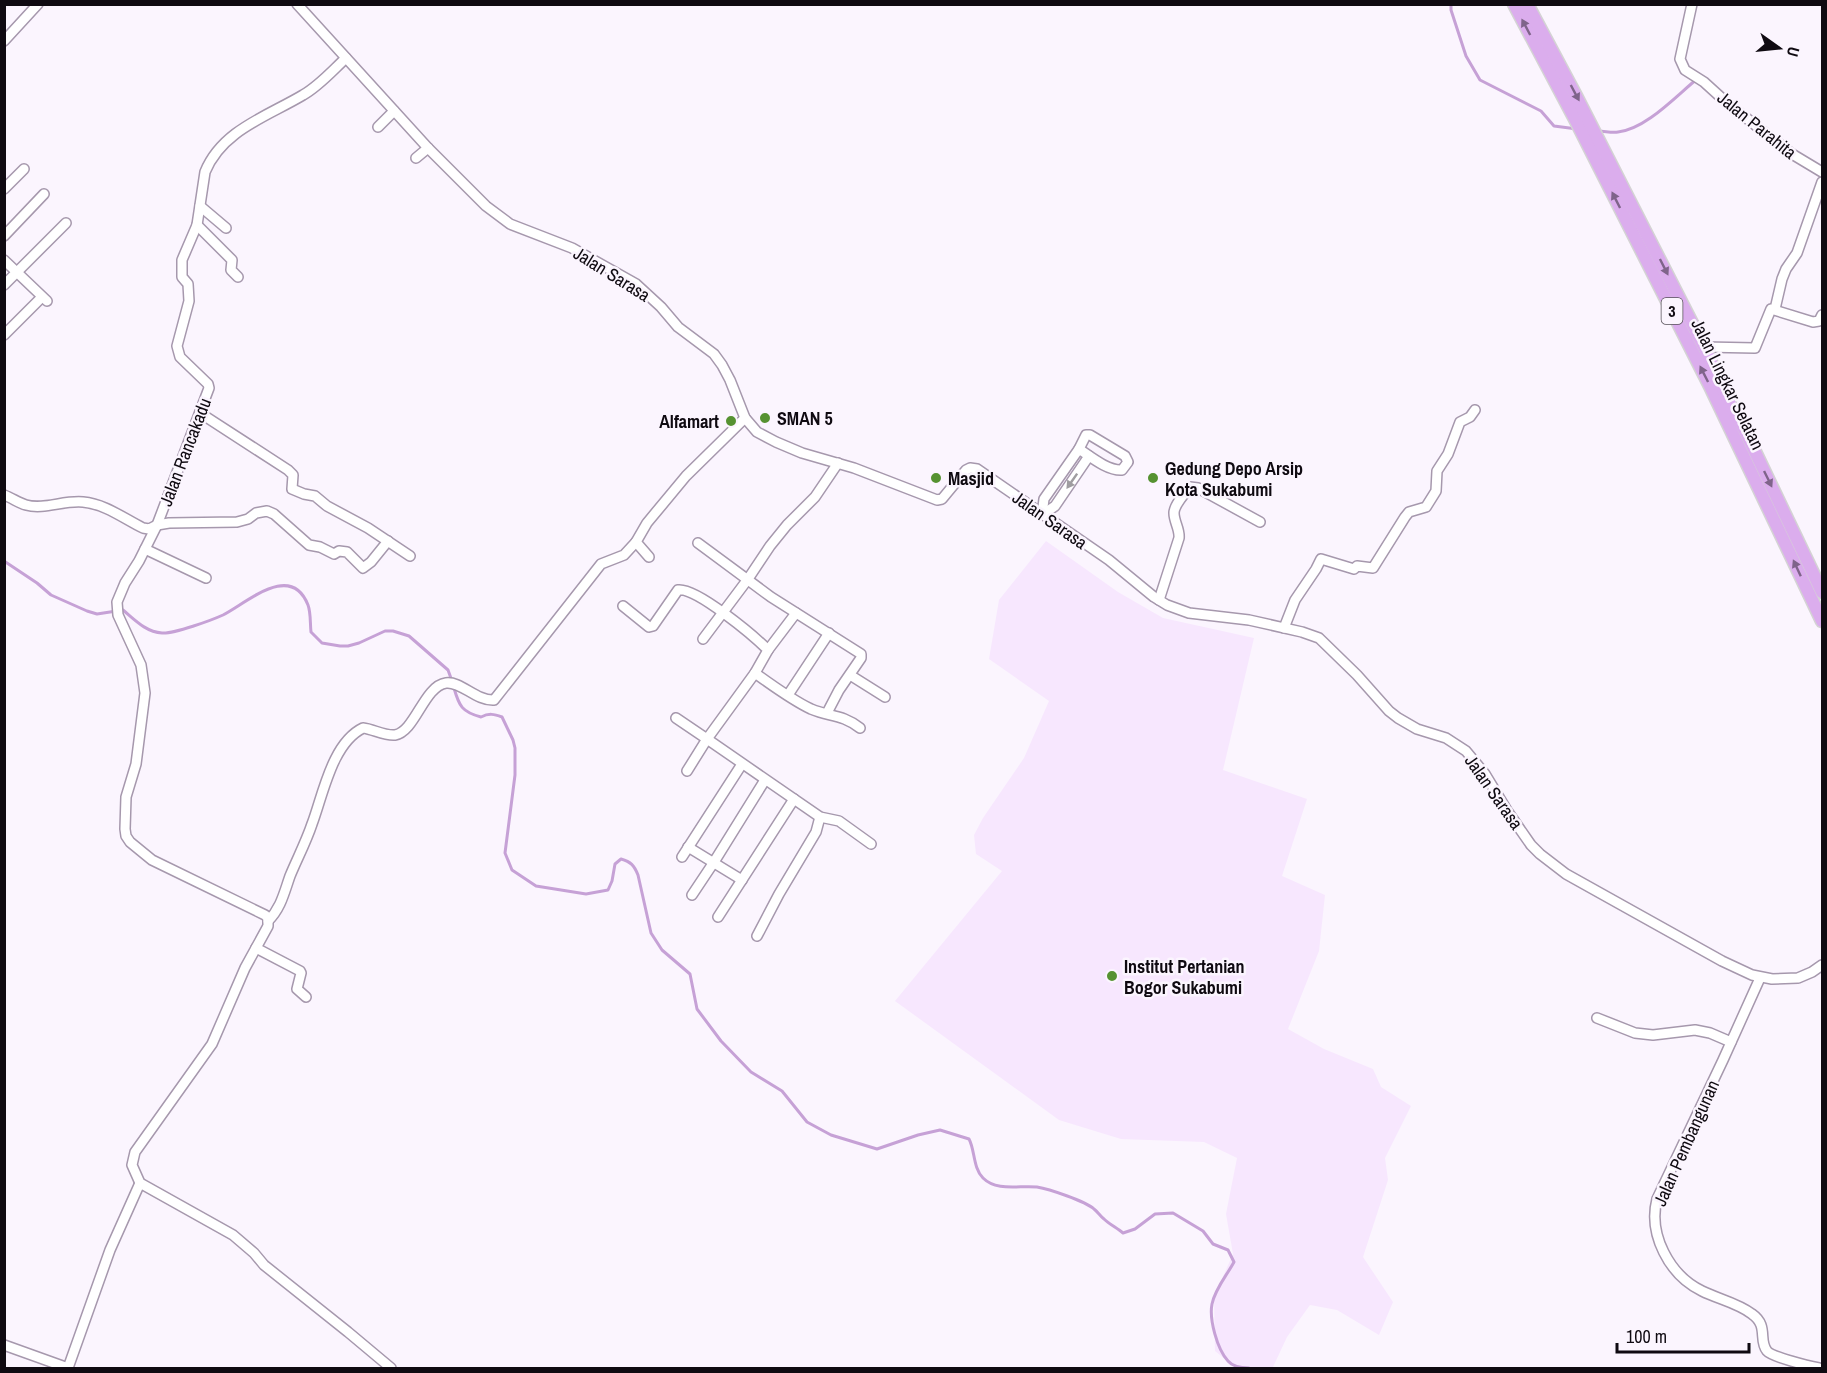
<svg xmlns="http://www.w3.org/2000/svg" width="1827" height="1373" font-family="'Archivo Narrow',sans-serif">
  <rect width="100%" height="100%" fill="#fbf5fe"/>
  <!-- built -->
  <path fill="#f7e7fe" d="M 1046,541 L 1118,592 L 1163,618 L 1254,638 L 1223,770 L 1307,799 L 1282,876 L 1325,895 L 1319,951 L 1288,1029 L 1324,1049 L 1373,1069 L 1381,1087 L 1411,1106 L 1385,1158 L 1388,1180 L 1363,1257 L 1393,1302 L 1379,1335 L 1337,1310 L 1310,1305 L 1287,1337 L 1273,1367 L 1236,1368 L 1215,1351 L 1214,1297 L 1233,1254 L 1226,1214 L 1237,1158 L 1204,1142 L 1121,1139 L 1059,1120 L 895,1001 L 1002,871 L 976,854 L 974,835 L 983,818 L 1024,758 L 1049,701 L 989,659 L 999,600 Z"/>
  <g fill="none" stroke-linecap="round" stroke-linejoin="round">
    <!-- stream -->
    <g stroke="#c6a1d6" stroke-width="3">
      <path d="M 1451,4 L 1451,10 L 1466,56 L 1480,80 L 1541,111 L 1554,126 L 1577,129"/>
      <path d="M 1598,131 C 1605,131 1611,133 1618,132 C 1646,129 1676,96 1697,79"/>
      <path d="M 4,561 L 37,583 L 51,595 L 87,611 L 97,614 L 123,610 C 135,620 146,632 162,633 C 174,634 212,620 223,615 C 248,602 291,562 308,605 C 311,613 310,624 311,632 L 322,643 L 340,646 L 348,646 L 359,643 L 385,631 L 393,631 L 409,636 L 448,670 L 452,681"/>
      <path d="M 454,688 C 459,706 462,712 481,717 C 489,713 494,714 502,717 L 513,740 L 515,748 L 515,775 L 505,853 L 512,870 L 536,886 L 586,894 L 608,890 L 612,881 L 615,864 L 621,859 C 631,862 634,865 638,875 L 651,933 L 662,950 L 690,974 L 697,1009 L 721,1041 L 751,1072 L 782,1091 L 807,1122 L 831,1135 L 877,1149 L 918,1135 L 940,1130 L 969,1139 C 975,1150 973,1168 983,1178 C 997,1192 1020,1185 1037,1187 C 1049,1189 1085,1201 1094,1209 C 1098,1212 1100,1216 1104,1219 C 1109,1224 1117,1228 1123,1233 L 1135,1229 L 1155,1214 L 1173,1213 L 1203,1231 L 1213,1244 L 1228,1250 L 1234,1262 C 1227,1275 1215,1289 1212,1304 C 1209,1319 1217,1349 1228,1361 C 1233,1367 1242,1368 1249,1368"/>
    </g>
    <defs>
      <g id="minor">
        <path d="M 297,4 L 428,148 L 486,206 L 510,224 L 572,248 L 636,284 L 661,307 L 678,327 L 714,354 L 722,365 L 730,380 L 745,418 L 757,432 L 776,442 L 802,453 L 854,468 L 937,500 L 942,499 L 966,470 L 970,468 L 977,469 L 1109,560 L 1154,597 L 1167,605 L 1189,613 L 1249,620 L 1302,632 L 1319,638 L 1357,675 L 1389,711 L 1398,718 L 1417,729 L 1446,738 L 1466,751 L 1485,774 L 1508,812 L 1531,845 L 1540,854 L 1566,874 L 1722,961 L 1752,975 L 1772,979 L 1798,978 L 1812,972 L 1822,965"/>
        <path d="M 1692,4 L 1680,59 L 1685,70 L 1704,82 L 1726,102 L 1792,154 L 1822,172"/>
        <path d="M 4,41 L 38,4"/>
        <path d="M 346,58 C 332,71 319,86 303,95 C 268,116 222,130 205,172 L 197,225 L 182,260 L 182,277 L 188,284 L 189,301 L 177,346 L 180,357 L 208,384 L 209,388 L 157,525 L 139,561 L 125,583 L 117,602 L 118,615 L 141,665 L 145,693 L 136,764 L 126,797 L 125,829 L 126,836 L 130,842 L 152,860 L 265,915 L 268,918 L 268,926 L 245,968 L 212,1044 L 135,1152 L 132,1165 L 140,1183 L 233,1235 L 254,1253 L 264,1265 L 348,1332 L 391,1368"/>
        <path d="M 378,127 L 394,111"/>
        <path d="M 416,158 L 428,148"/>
        <path d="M 4,189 L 24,169"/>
        <path d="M 200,206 L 226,228"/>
        <path d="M 197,225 L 232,260 L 231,270 L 238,277"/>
        <path d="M 4,236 L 44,194"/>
        <path d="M 4,260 L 47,301"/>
        <path d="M 4,285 L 66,223"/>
        <path d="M 1775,309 L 1782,279 L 1786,269 L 1797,253 L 1822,182"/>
        <path d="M 4,335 L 42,297"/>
        <path d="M 1704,347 L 1755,348 L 1771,309 L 1813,322 L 1819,321 L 1822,315"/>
        <path d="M 200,413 L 288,470 L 293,475 L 292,489 L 304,494 L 315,496 L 327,506 L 368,528 L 410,556"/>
        <path d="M 1086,435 L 1090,435 L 1125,456 L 1128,462 L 1122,470 C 1108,471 1091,457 1079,449 Z"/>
        <path d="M 4,495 C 12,498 19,503 26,505 C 44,510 64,500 83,502 C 105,504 123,518 143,528 L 149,529 L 157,525 L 169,523 L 237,522 L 248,519 L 256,513 L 267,511 L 274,514 L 309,545 L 320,547 L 334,554 L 339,551 L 347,552 L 363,568 L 371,562 L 388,541"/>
        <path d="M 1042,515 L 1044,499 L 1079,449"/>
        <path d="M 1042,515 L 1055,506 L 1089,456"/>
        <path d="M 698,543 L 771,597 L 861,654 L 861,658 L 839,690 L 827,713"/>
        <path d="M 145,549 L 206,578"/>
        <path d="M 649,557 L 636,542 L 647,523 L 686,476 L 745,418"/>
        <path d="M 1159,600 L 1179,538 C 1180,529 1174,522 1174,513 C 1174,505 1185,493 1190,487 L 1198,488 L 1260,522"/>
        <path d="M 623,606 L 649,627 L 653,626 L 678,590 C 696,587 754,636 768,650 L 755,673 L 707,739 L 820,817 L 839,821 L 871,844"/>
        <path d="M 1284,628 L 1295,600 L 1316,569 L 1321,559 L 1354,569 L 1357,566 L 1373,568 L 1405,517 L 1409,512 L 1426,507 L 1436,491 L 1437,471 L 1448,454 L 1460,422 L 1470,417 L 1475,410"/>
        <path d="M 703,639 L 748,579 L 770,546 L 787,525 L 815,497 L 838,463"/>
        <path d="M 768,650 L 796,613"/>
        <path d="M 755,673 C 773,686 792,700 811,709 C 830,717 842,714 860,728"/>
        <path d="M 850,675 L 885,697"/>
        <path d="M 788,695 L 829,633"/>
        <path d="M 676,718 L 707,739 L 687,771"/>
        <path d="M 688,847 L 742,880"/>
        <path d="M 682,857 L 742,764"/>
        <path d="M 692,895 L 714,862 L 765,780"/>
        <path d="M 718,917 L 794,799"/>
        <path d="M 268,921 C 281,908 284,893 290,876 C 297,859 306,842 312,824 C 323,795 332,743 363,728 C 373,729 384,736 395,735 C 415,732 424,686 446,683 C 461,681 476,701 494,700 L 601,564 L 624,555 L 636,542"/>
        <path d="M 757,936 L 779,894 L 816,832 L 820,817"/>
        <path d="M 256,948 L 300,971 L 301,973 L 297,989 L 306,997"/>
        <path d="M 1760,978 L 1723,1060 L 1657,1199 C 1648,1234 1669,1275 1702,1291 C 1718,1299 1738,1303 1752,1314 C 1769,1326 1758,1340 1767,1351 C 1772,1357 1809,1366 1819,1368"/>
        <path d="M 1597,1018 L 1635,1033 L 1653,1035 L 1695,1030 L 1710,1033 L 1731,1042"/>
        <path d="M 4,1345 L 68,1368"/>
        <path d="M 68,1368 L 110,1250 L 140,1183"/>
      </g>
      <g id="major">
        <path d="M 1514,4 L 1575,119 L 1710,386 L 1822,621"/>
        <path d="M 1527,4 L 1576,96 L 1704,347 L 1730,404 L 1746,433 L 1822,592"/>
      </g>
    </defs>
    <!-- minor casing -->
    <use href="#minor" stroke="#a698ad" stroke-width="12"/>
    <!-- major casing -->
    <use href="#major" stroke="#d4d3d4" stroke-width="15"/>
    <!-- minor -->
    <use href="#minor" stroke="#fff" stroke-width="9"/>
    <!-- major -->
    <use href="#major" stroke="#dbaded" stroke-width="12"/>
  </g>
  <!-- one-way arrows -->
  <defs><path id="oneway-solid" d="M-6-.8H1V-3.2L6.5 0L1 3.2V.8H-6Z" transform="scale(1.5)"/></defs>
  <g fill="#7f648a">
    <use href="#oneway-solid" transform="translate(1526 27) rotate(-118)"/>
    <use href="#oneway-solid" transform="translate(1575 93) rotate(62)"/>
    <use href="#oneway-solid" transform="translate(1616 200) rotate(-117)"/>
    <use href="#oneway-solid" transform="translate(1664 267) rotate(63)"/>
    <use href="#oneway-solid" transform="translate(1704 374) rotate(-117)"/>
    <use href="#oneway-solid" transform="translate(1768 479) rotate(64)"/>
    <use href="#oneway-solid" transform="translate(1797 568) rotate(-115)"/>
  </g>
  <use fill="#9f9da0" href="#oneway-solid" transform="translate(1072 481) rotate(125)"/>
  <!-- markers -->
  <g fill="#569231" stroke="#fbf5fe" stroke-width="2">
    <circle cx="765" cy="418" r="6"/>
    <circle cx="731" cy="421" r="6"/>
    <circle cx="936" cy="478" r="6"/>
    <circle cx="1153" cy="478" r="6"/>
    <circle cx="1112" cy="976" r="6"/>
  </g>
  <g text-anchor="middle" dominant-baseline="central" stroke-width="5" stroke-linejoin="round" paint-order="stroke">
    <!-- shield labels -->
    <rect fill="#fbf5fe" stroke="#565058" stroke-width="1.5" x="1661.5" y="298" width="21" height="26" rx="4.5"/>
    <g font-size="16" font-weight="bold" fill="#0f0a11">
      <text x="1672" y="311">3</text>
    </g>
    <!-- street labels -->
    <g font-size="18" fill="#0f0a11" stroke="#fbf5fe">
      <text transform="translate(1757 125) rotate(39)">Jalan Parahita</text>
      <text transform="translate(612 274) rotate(32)">Jalan Sarasa</text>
      <text transform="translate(1728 384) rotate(64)">Jalan Lingkar Selatan</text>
      <text transform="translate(185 452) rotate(-69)">Jalan Rancakadu</text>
      <text transform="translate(1050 520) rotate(35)">Jalan Sarasa</text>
      <text transform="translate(1494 792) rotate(55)">Jalan Sarasa</text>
      <text transform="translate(1686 1143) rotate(-66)">Jalan Pembangunan</text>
    </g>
    <!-- poi labels -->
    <g font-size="18" font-weight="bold" fill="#0f0a11" stroke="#fbf5fe" text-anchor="start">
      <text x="777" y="418">SMAN 5</text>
      <text x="719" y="421" text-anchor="end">Alfamart</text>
      <text x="1165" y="468">Gedung Depo Arsip<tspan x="1165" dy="21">Kota Sukabumi</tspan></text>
      <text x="948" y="478">Masjid</text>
      <text x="1124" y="966">Institut Pertanian<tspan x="1124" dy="21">Bogor Sukabumi</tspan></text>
    </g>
  </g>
  <!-- border -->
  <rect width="1827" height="1373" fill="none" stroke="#0f0a11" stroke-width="12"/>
  <!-- north arrow -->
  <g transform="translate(1779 48) rotate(105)" stroke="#fbf5fe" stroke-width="4.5" paint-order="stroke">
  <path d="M0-4.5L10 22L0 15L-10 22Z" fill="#0f0a11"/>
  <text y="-9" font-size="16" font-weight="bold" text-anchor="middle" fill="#0f0a11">U</text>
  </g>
  <!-- scale -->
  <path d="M1617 1343v9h132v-9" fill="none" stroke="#0f0a11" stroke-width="3"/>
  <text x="1626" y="1343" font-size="18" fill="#0f0a11" stroke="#fbf5fe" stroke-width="4.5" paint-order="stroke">100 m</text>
</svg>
